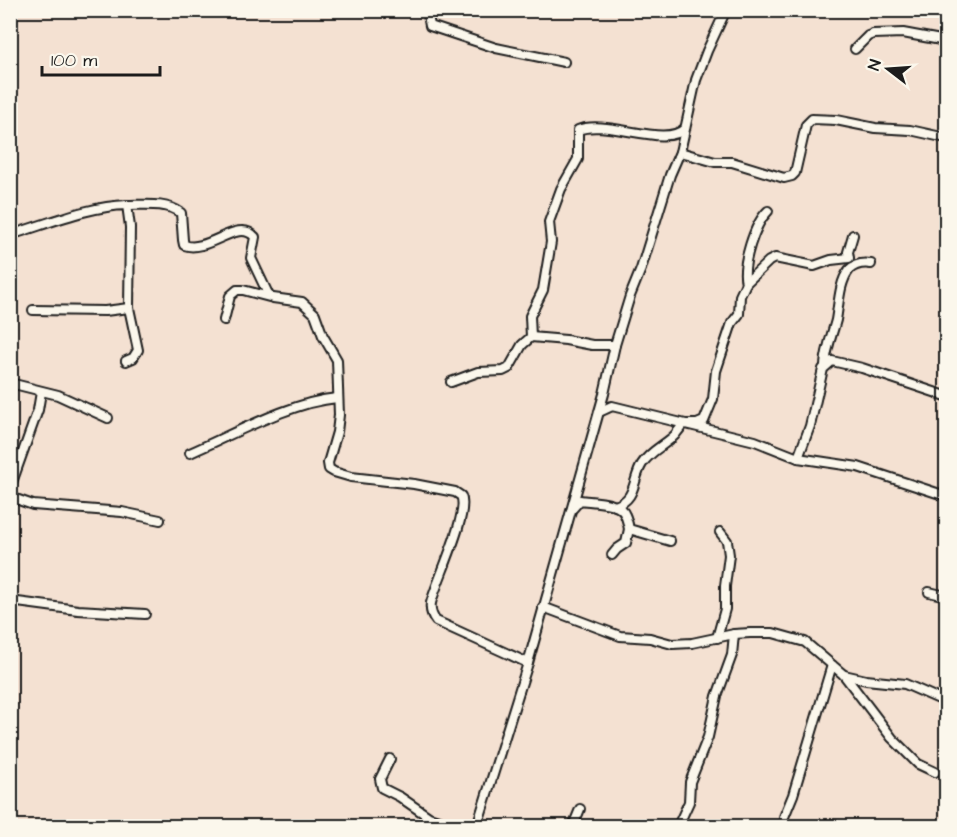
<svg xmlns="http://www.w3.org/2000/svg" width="957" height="837" font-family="'Architects Daughter',sans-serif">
  <rect width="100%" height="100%" fill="#f4e1d2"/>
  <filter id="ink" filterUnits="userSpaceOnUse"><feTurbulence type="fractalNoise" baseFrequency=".0167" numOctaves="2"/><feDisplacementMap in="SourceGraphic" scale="12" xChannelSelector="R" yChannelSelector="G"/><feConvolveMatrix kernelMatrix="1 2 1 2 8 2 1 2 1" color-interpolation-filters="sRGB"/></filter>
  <g filter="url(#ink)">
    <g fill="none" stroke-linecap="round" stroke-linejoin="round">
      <defs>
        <g id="minor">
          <path d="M 427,10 L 430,26 L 496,48 L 564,62"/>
          <path d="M 855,49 L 868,36 L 873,34 L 903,33 L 946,41"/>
          <path d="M 680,152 L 715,162 L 732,162 L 784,178 L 792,176 L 795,173 L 806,125 L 812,119 L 836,120 L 875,128 L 910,130 L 946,138"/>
          <path d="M 127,205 C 145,205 166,202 181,213 L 183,240 L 184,245 C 208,254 238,217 255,237 L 251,258 L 269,296"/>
          <path d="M 10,235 C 47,224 89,206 127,205 L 130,227 L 129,308 L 138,350 L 133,358 L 126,361"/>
          <path d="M 746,283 C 741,265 755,223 768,211"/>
          <path d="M 33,310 L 105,311 L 129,308"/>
          <path d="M 224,320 L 230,296 L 237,290 L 243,290 L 273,298 L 302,302 L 315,314 L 323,336 L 337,360 L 339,415 L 337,432 L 328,463 L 329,469 L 334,472 L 351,477 L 414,484 L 455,492 L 461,496 C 470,513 436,582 431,603 C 430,610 432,616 436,621 L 528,663"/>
          <path d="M 531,337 L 530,316 L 543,290 L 551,242 L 549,222 L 561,189 L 578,159 L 578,130 C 606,118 667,149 685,128"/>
          <path d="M 825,365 C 826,349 832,335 836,320 C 839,304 839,283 849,270 C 855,264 864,263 871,264"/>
          <path d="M 451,382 L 478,372 L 503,371 L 509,368 L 522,345 L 531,337 L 566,340 L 592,345 L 615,345"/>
          <path d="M 10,383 L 58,395 L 108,418"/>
          <path d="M 599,412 L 612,406 L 755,441 L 798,458 L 858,467 L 946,496"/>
          <path d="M 190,453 C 234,434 291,402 337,398"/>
          <path d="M 798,458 L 810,426 L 823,369 L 832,361 L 862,368 L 946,396"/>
          <path d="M 10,488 L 38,410 L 41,392"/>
          <path d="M 10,497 L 33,505 L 122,512 L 160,520"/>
          <path d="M 615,506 C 637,499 632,480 642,464 C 650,451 665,445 675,435 C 678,431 681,427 684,424 L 697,424 L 704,421 L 713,399 L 716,371 L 732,323 L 739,314 L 740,296 L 746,283 L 769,261 L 775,258 L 814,266 L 831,260 L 849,258 L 848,252 L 853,235"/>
          <path d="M 573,508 L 580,500 C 593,502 620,501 625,515 C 627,519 628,524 629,529 L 670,541"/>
          <path d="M 612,555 L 617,549 L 626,543 L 629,529"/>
          <path d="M 929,592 L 946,596"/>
          <path d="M 10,601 L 78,610 L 145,614"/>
          <path d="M 543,607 L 620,636 L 650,638 L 672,644 L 692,643 L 734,634 L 750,633 L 773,633 L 805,642 L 844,675 L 892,738 L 918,764 L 935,772"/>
          <path d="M 717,638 L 725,609 L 725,586 L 729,555 L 727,541 L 720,532"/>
          <path d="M 844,675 L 866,680 L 905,684 L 946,702"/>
          <path d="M 390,759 L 380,779 L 382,788 L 400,797 L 429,817 L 458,826"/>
          <path d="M 784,817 L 793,795 L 832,665"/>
          <path d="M 477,826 L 528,663 L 604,394 L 615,345 L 630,296 L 641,269 L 670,175 L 680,152 L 696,80 L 707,51 L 726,10"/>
          <path d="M 573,826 L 580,809"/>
          <path d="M 678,826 L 689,802 L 690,782 L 708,737 L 717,696 L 732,655 L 734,634"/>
        </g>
      </defs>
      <!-- minor casing -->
      <use href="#minor" stroke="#1c1c1c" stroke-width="12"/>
      <!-- minor -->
      <use href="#minor" stroke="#fbf7ec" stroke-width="8"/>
    </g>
  </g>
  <!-- margin -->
  <rect width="957" height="837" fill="none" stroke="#fbf7ec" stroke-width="36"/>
  <rect x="18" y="18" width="921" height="801" fill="none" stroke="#1c1c1c" stroke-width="2" filter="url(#ink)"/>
  <!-- north arrow -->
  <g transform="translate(888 69) rotate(287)" stroke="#fbf7ec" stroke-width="4.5" paint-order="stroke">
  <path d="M0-4.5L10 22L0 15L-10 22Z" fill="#1c1c1c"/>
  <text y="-9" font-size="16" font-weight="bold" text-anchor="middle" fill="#1c1c1c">N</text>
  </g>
  <!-- scale -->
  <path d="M42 66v9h118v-9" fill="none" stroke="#1c1c1c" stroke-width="3"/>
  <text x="51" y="66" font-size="18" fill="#1c1c1c" stroke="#fbf7ec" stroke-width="4.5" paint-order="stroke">100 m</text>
</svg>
